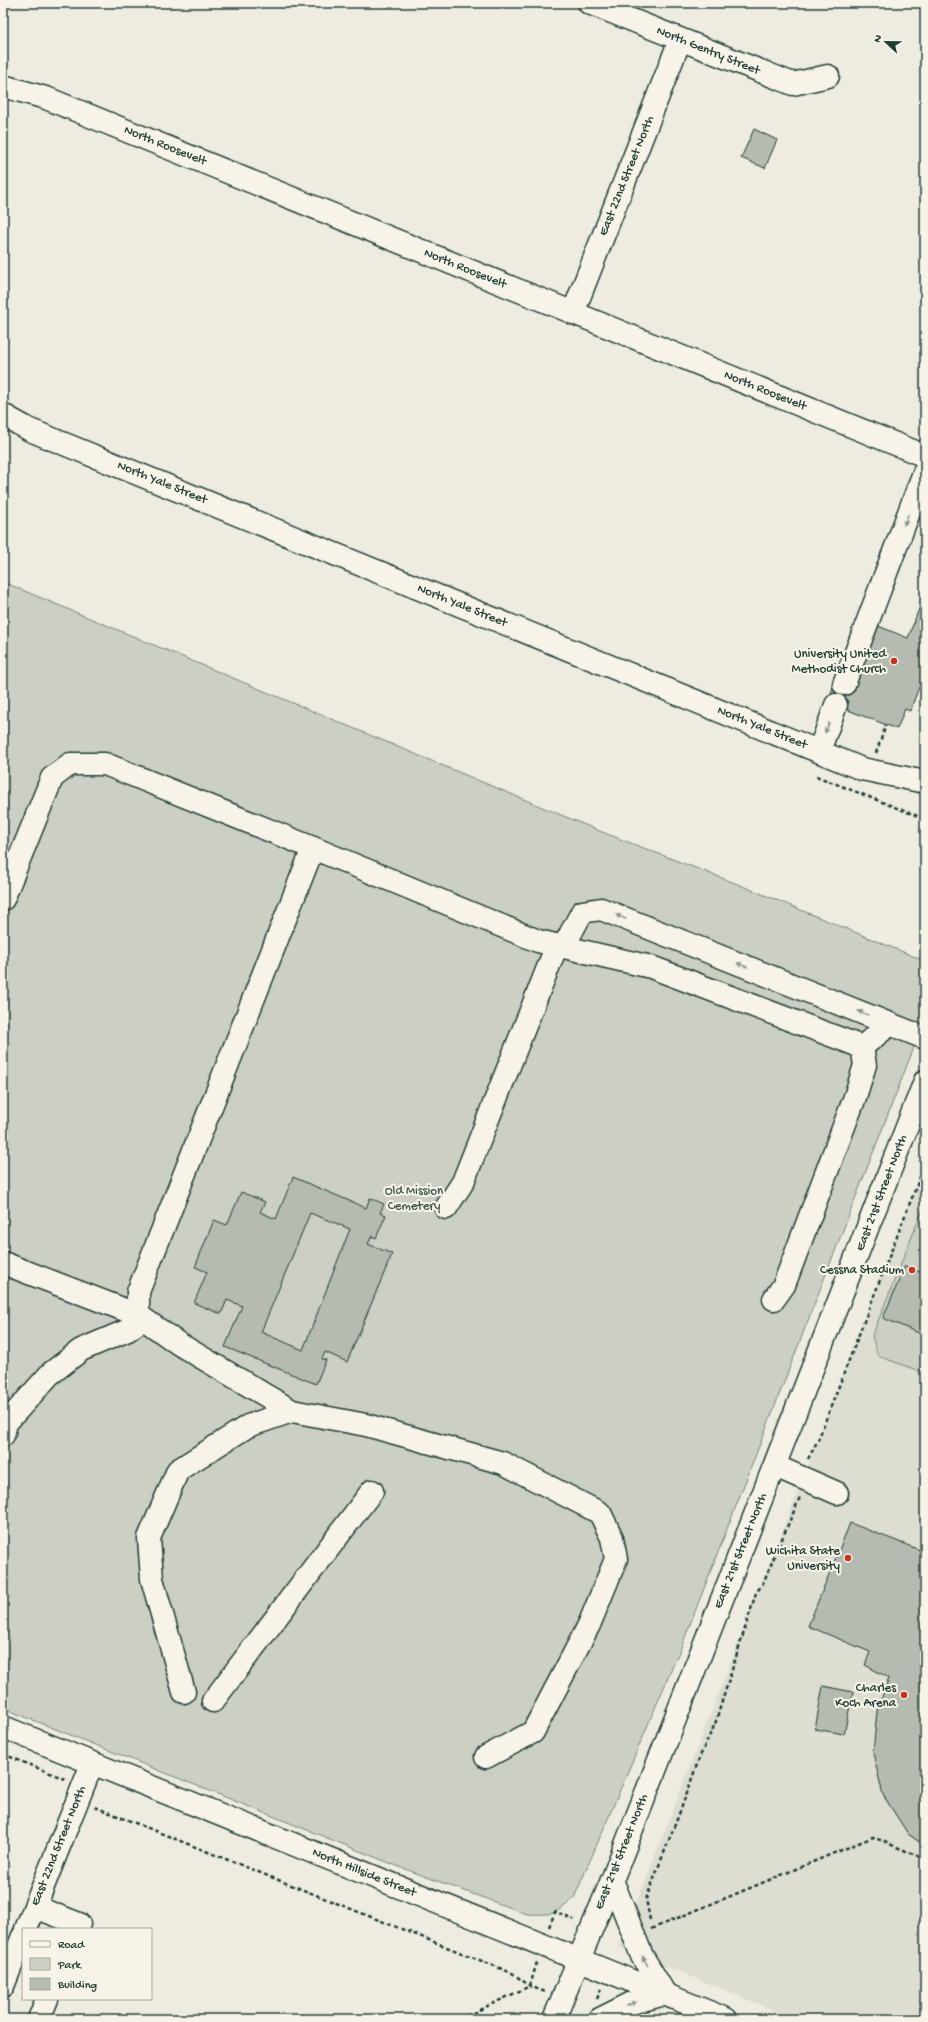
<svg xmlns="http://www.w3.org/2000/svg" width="928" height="2022" font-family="'Gochi Hand',sans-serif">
  <rect width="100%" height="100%" fill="#eeece1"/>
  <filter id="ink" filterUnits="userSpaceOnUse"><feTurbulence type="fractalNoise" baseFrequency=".025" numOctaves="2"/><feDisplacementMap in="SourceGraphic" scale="8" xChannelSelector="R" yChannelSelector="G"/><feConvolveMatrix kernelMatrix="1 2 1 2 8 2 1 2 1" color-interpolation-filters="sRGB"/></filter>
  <g filter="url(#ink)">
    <!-- built -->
    <path fill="#ddddd2" d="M 925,1168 L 925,2019 L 795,2019 L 619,1947 Z"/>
    <!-- green -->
    <g fill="#cccfc4" stroke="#76867c">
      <path d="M 3,582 L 602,832 L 740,885 L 925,961 L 925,1019 L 682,1645 L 574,1898 C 556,1915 551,1915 527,1914 L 397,1866 L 3,1708 Z"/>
      <path d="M 925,1204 L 925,1373 L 878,1356 L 872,1336 Z"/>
    </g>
    <!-- building -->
    <g fill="#b5bbb0" stroke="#1f3d34" fill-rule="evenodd">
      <path d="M 754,129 L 777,140 L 765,168 L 741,158 Z"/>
      <path d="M 920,606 L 925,608 L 925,689 L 919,687 L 910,711 L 905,709 L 897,729 L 827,702 L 836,681 L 871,623 L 908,638 Z"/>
      <path d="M 293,1177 L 366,1208 L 370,1198 L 384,1204 L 380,1213 L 386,1215 L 376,1238 L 372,1236 L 368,1244 L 392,1254 L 347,1362 L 325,1352 L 322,1359 L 326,1360 L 316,1384 L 225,1347 L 242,1306 L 227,1300 L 221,1314 L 194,1303 L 207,1272 L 195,1267 L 214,1220 L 227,1225 L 241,1192 L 265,1202 L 260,1212 L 276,1219 ZM 310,1213 L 350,1229 L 303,1350 L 261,1332 Z"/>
      <path d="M 905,1266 L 925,1274 L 925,1324 L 921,1334 L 883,1318 Z"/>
      <path d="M 850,1523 L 925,1552 L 925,1846 L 908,1834 L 883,1795 L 873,1753 L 877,1711 L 889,1678 L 865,1665 L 870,1652 L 808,1626 Z"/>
      <path d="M 823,1686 L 853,1692 L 844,1734 L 815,1729 Z"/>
    </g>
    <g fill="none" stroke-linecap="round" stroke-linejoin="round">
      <defs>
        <g id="minor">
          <path d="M 589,3 L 793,84 L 828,76"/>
          <path d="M 3,86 L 46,98 L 925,456"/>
          <path d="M 573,313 L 680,40"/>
          <path d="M 3,415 L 30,430 L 862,769 L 925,782"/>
          <path d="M 844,684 L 925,470"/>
          <path d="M 819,751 L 836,705"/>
          <path d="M 313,848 L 538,941 L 651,967 L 862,1047 L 890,1024"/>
          <path d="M 3,899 L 52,778 L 70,764 L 105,764 L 313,848 L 138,1292 L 138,1315 L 179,1344 L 292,1411 L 366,1425 L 503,1463 L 600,1513 L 612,1538 L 616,1559 L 589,1625 L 533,1732 L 486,1757"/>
          <path d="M 564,946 L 582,912 L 601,909 L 925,1038"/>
          <path d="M 446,1208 L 463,1182 L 557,945"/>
          <path d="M 3,1263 L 138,1315"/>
          <path d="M 774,1299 L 784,1285 L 855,1097 L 865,1065 L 862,1047"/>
          <path d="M 3,1435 L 6,1423 L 50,1374 L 81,1350 L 128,1330 L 143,1319"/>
          <path d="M 775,1466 L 837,1493"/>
          <path d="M 184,1692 L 152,1579 L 149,1538 L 178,1470 L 248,1426 L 292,1411"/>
          <path d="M 213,1701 L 372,1491"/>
          <path d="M 35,1907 L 79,1924 L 77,1929"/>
          <path d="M 26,1929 L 92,1764"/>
          <path d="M 3,1986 L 23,1936"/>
          <path d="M 39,2019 L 47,1999"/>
        </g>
        <g id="major">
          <path d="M 3,1727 L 726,2019"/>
          <path d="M 554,2019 L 612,1880 L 925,1081"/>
          <path d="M 600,2019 L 632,2003 L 665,1994 L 642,1956 L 612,1880"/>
        </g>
      </defs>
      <!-- minor casing -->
      <use href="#minor" stroke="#1f3d34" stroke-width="25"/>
      <!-- major casing -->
      <use href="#major" stroke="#1f3d34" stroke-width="25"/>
      <!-- path -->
      <g stroke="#1f3d34" stroke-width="2.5" stroke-dasharray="4 3" stroke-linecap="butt">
        <path d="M 876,753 L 886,725"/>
        <path d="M 816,776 L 925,819"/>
        <path d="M 808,1459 L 818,1440 L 925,1164"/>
        <path d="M 3,1754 L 65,1779"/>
        <path d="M 95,1807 L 512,1973 L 530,1986 L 545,1992"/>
        <path d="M 650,1920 L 646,1899 L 681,1809 L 700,1756 L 715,1724 L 756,1593 L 763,1583 L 800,1497"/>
        <path d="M 549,1927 L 555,1912 L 574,1920"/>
        <path d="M 651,1929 L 873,1837 L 925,1859"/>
        <path d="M 597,1999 L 601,1989"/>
        <path d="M 460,2019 L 530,1986 L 537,1962"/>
      </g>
      <!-- minor -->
      <use href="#minor" stroke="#f7f3e8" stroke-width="22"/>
      <!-- major -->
      <use href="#major" stroke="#f7f3e8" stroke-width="22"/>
    </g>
    <!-- one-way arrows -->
    <defs><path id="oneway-solid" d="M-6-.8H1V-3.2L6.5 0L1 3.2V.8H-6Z"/></defs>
    <g fill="#8b988e">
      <use href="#oneway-solid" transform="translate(906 520) rotate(111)"/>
      <use href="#oneway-solid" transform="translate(827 728) rotate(111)"/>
      <use href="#oneway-solid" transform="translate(621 917) rotate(-158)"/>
      <use href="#oneway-solid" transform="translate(742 965) rotate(-158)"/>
      <use href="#oneway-solid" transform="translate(863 1013) rotate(-158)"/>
      <use href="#oneway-solid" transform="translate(645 1961) rotate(-120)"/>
      <use href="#oneway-solid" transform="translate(631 2004) rotate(-21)"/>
    </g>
  </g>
  <!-- markers -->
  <g fill="#c8321e" stroke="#f7f3e8" stroke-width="1.5">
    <circle cx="894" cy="661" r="4"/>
    <circle cx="912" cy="1270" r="4"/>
    <circle cx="848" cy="1558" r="4"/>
    <circle cx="904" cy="1695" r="4"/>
  </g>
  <g text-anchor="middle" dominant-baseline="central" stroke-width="4" stroke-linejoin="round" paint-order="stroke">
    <!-- street labels -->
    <g font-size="13" fill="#1f3d34" stroke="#f7f3e8">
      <text transform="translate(708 51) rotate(22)">North Gentry Street</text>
      <text transform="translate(165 146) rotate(22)">North Roosevelt</text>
      <text transform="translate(627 176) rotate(-68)">East 22nd Street North</text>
      <text transform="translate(465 269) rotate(22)">North Roosevelt</text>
      <text transform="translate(765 391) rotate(22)">North Roosevelt</text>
      <text transform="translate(162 483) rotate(22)">North Yale Street</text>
      <text transform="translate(462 606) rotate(22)">North Yale Street</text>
      <text transform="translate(762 728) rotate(22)">North Yale Street</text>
      <text transform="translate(882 1193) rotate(-69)">East 21st Street North</text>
      <text transform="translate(741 1551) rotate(-68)">East 21st Street North</text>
      <text transform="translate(59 1846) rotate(-68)">East 22nd Street North</text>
      <text transform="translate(622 1852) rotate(-68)">East 21st Street North</text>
      <text transform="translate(364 1873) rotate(22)">North Hillside Street</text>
    </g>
    <!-- poi labels -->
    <g font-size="13" fill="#1f3d34" stroke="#f7f3e8" text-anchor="end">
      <text x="886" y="654">University United<tspan x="886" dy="15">Methodist Church</tspan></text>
      <text x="904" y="1270">Cessna Stadium</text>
      <text x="840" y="1551">Wichita State<tspan x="840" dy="15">University</tspan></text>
      <text x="896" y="1688">Charles<tspan x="896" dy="15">Koch Arena</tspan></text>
    </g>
    <!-- park labels -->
    <g font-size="13" fill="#425a51" stroke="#f7f3e8">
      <text x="414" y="1191">Old Mission<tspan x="414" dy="15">Cemetery</tspan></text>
    </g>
  </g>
  <!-- margin -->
  <rect width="928" height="2022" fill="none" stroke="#f7f3e8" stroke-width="16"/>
  <rect x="8" y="8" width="912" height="2006" fill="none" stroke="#1f3d34" stroke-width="1.5" filter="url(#ink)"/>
  <!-- legend -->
  <rect x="22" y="1928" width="130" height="72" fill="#f7f3e8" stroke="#a1aaa0"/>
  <rect x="30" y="1941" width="20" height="6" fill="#f7f3e8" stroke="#a1aaa0"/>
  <text x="58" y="1948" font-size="12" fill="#1f3d34">Road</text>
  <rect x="30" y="1958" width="20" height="12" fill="#cccfc4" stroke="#a1aaa0"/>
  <text x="58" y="1968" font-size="12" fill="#1f3d34">Park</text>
  <rect x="30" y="1978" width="20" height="12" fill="#b5bbb0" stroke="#a1aaa0"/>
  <text x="58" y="1988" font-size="12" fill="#1f3d34">Building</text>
  <!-- north arrow -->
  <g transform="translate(886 42) rotate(292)" stroke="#f7f3e8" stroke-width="3" paint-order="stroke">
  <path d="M0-3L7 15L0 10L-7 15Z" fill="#1f3d34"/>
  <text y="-6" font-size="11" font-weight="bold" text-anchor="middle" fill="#1f3d34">N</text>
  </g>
</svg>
